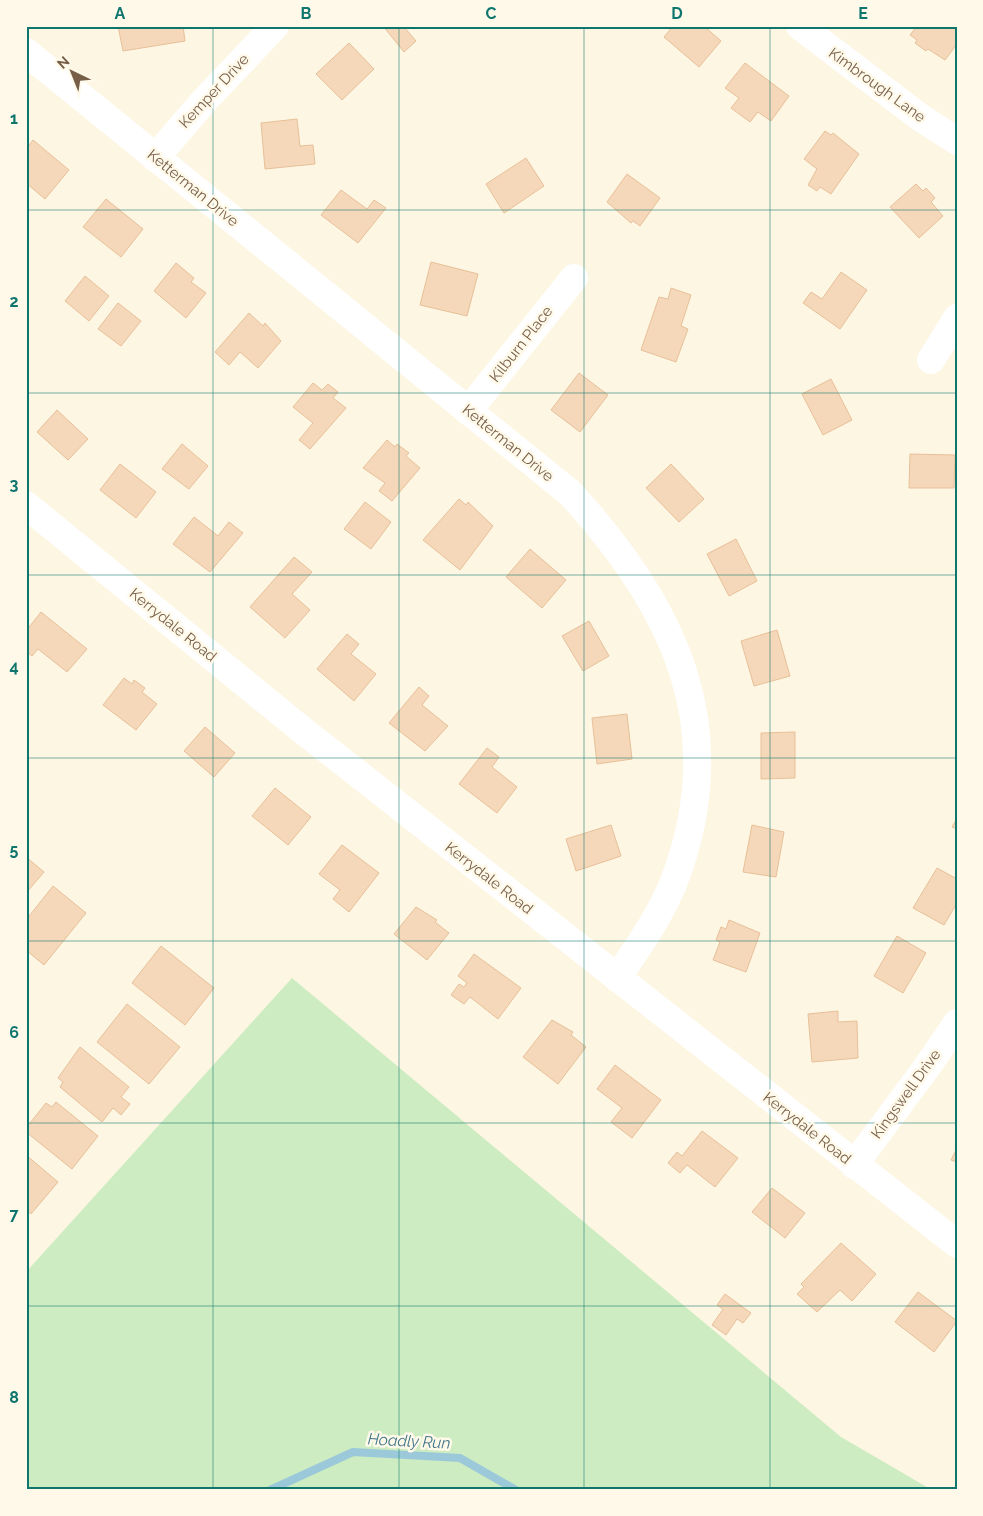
<svg xmlns="http://www.w3.org/2000/svg" width="983" height="1516" font-family="Raleway,sans-serif">
  <rect width="100%" height="100%" fill="#fdf6e3"/>
  <!-- green -->
  <path fill="#cdecc1" d="M 292,978 L 841,1437 L 932,1490 L 26,1490 L 26,1272 Z"/>
  <g fill="none" stroke-linecap="round" stroke-linejoin="round">
    <!-- stream -->
    <path stroke="#9cc9da" stroke-width="8" d="M 270,1490 L 353,1452 L 460,1458 L 516,1490"/>
  </g>
  <!-- building -->
  <g fill="#f4d8b9" stroke="#e8c099">
    <path d="M 118,26 L 183,26 L 185,41 L 123,51 Z"/>
    <path d="M 383,26 L 407,26 L 405,28 L 416,41 L 404,52 Z"/>
    <path d="M 673,26 L 704,26 L 721,41 L 699,67 L 664,37 Z"/>
    <path d="M 917,26 L 957,26 L 957,44 L 945,60 L 928,49 L 926,51 L 915,43 L 917,40 L 910,35 Z"/>
    <path d="M 349,43 L 374,69 L 342,100 L 316,74 Z"/>
    <path d="M 745,63 L 789,96 L 771,121 L 758,112 L 750,122 L 731,108 L 739,98 L 725,88 Z"/>
    <path d="M 297,119 L 300,146 L 313,145 L 315,164 L 265,169 L 261,123 Z"/>
    <path d="M 825,131 L 831,135 L 833,133 L 859,154 L 831,194 L 820,187 L 817,191 L 808,185 L 817,169 L 804,159 Z"/>
    <path d="M 33,140 L 69,170 L 45,199 L 26,183 L 26,149 Z"/>
    <path d="M 526,158 L 544,186 L 504,213 L 486,184 Z"/>
    <path d="M 627,174 L 660,198 L 640,226 L 633,221 L 631,223 L 607,202 Z"/>
    <path d="M 916,184 L 923,191 L 926,188 L 935,198 L 931,202 L 943,216 L 919,238 L 890,207 Z"/>
    <path d="M 341,190 L 367,209 L 374,200 L 386,208 L 358,243 L 321,215 Z"/>
    <path d="M 106,199 L 143,229 L 121,257 L 83,227 Z"/>
    <path d="M 431,262 L 478,274 L 467,316 L 420,305 Z"/>
    <path d="M 176,263 L 194,278 L 191,282 L 206,293 L 186,318 L 154,291 Z"/>
    <path d="M 841,272 L 867,290 L 840,329 L 803,303 L 811,292 L 822,299 Z"/>
    <path d="M 85,276 L 109,296 L 89,321 L 65,301 Z"/>
    <path d="M 671,288 L 691,295 L 681,326 L 688,329 L 676,362 L 641,350 L 659,297 L 668,299 Z"/>
    <path d="M 118,303 L 141,321 L 121,346 L 98,329 Z"/>
    <path d="M 249,313 L 263,326 L 265,323 L 281,341 L 258,368 L 240,352 L 229,365 L 215,352 Z"/>
    <path d="M 579,373 L 608,395 L 580,432 L 551,410 Z"/>
    <path d="M 831,379 L 852,420 L 823,435 L 802,394 Z"/>
    <path d="M 313,383 L 322,390 L 328,384 L 338,392 L 333,398 L 346,408 L 310,449 L 299,440 L 313,423 L 293,407 Z"/>
    <path d="M 57,410 L 88,439 L 68,460 L 37,432 Z"/>
    <path d="M 387,440 L 395,447 L 397,444 L 409,453 L 406,456 L 420,468 L 392,501 L 379,491 L 385,483 L 363,468 Z"/>
    <path d="M 182,444 L 208,466 L 189,489 L 162,469 Z"/>
    <path d="M 910,454 L 955,455 L 954,488 L 909,488 Z"/>
    <path d="M 120,464 L 156,492 L 136,518 L 100,490 Z"/>
    <path d="M 671,464 L 704,499 L 679,522 L 646,488 Z"/>
    <path d="M 459,499 L 466,505 L 468,502 L 493,526 L 460,570 L 423,540 Z"/>
    <path d="M 365,502 L 391,522 L 371,549 L 344,529 Z"/>
    <path d="M 194,517 L 218,536 L 229,522 L 243,533 L 210,572 L 173,544 Z"/>
    <path d="M 736,539 L 757,581 L 729,596 L 707,554 Z"/>
    <path d="M 530,549 L 566,580 L 542,608 L 506,577 Z"/>
    <path d="M 294,557 L 312,572 L 292,594 L 310,610 L 285,638 L 250,607 Z"/>
    <path d="M 41,612 L 87,649 L 67,672 L 38,649 L 32,656 L 26,651 L 26,631 Z"/>
    <path d="M 589,621 L 609,656 L 583,671 L 562,636 Z"/>
    <path d="M 777,630 L 790,676 L 754,686 L 741,641 Z"/>
    <path d="M 347,634 L 359,644 L 351,654 L 376,674 L 354,701 L 317,669 Z"/>
    <path d="M 124,678 L 132,684 L 134,680 L 145,688 L 142,692 L 157,704 L 136,730 L 103,705 Z"/>
    <path d="M 419,687 L 429,696 L 422,705 L 448,726 L 425,751 L 389,723 Z"/>
    <path d="M 627,714 L 632,759 L 597,764 L 592,718 Z"/>
    <path d="M 205,727 L 235,753 L 214,777 L 184,751 Z"/>
    <path d="M 795,732 L 795,778 L 761,779 L 761,733 Z"/>
    <path d="M 487,748 L 499,757 L 492,767 L 517,787 L 497,813 L 459,784 Z"/>
    <path d="M 275,788 L 311,817 L 288,845 L 252,816 Z"/>
    <path d="M 957,818 L 957,829 L 952,827 Z"/>
    <path d="M 611,825 L 621,856 L 576,871 L 566,839 Z"/>
    <path d="M 752,825 L 784,832 L 776,877 L 743,872 Z"/>
    <path d="M 342,845 L 379,873 L 349,912 L 333,899 L 340,890 L 319,874 Z"/>
    <path d="M 26,857 L 44,872 L 26,893 Z"/>
    <path d="M 937,868 L 957,879 L 957,903 L 944,925 L 913,908 Z"/>
    <path d="M 53,886 L 86,913 L 44,965 L 26,950 L 26,920 Z"/>
    <path d="M 416,907 L 437,920 L 435,922 L 449,933 L 427,960 L 394,934 Z"/>
    <path d="M 729,920 L 760,933 L 746,972 L 713,960 L 720,942 L 716,940 L 721,927 L 726,929 Z"/>
    <path d="M 897,936 L 926,953 L 903,993 L 874,976 Z"/>
    <path d="M 161,946 L 214,988 L 185,1025 L 132,983 Z"/>
    <path d="M 474,954 L 521,988 L 498,1019 L 470,997 L 464,1004 L 451,995 L 459,984 L 464,987 L 467,983 L 458,976 Z"/>
    <path d="M 127,1004 L 180,1047 L 149,1084 L 97,1042 Z"/>
    <path d="M 838,1011 L 838,1022 L 857,1021 L 858,1058 L 812,1062 L 808,1014 Z"/>
    <path d="M 552,1020 L 573,1032 L 571,1035 L 586,1047 L 558,1084 L 523,1057 Z"/>
    <path d="M 80,1047 L 129,1087 L 121,1097 L 130,1104 L 121,1115 L 113,1108 L 102,1122 L 60,1087 L 63,1082 L 58,1078 Z"/>
    <path d="M 615,1065 L 661,1100 L 632,1138 L 611,1122 L 622,1108 L 597,1089 Z"/>
    <path d="M 56,1102 L 98,1136 L 72,1169 L 26,1132 L 26,1128 L 46,1103 L 52,1107 Z"/>
    <path d="M 702,1131 L 738,1158 L 715,1187 L 687,1165 L 680,1173 L 668,1163 L 677,1152 L 682,1156 Z"/>
    <path d="M 957,1148 L 957,1162 L 951,1160 Z"/>
    <path d="M 26,1155 L 58,1182 L 31,1214 L 26,1209 Z"/>
    <path d="M 772,1188 L 805,1213 L 785,1238 L 752,1212 Z"/>
    <path d="M 841,1243 L 876,1274 L 852,1301 L 840,1290 L 817,1312 L 797,1294 L 804,1287 L 801,1284 Z"/>
    <path d="M 918,1292 L 957,1321 L 934,1352 L 895,1322 Z"/>
    <path d="M 725,1294 L 751,1313 L 743,1323 L 737,1319 L 726,1335 L 712,1325 L 723,1309 L 717,1305 Z"/>
  </g>
  <g fill="none" stroke-linecap="round" stroke-linejoin="round">
    <!-- street -->
    <g stroke="#fff" stroke-width="28">
      <path d="M 800,26 L 921,118 L 957,141"/>
      <path d="M 26,52 L 570,493 C 676,608 733,730 673,884 C 659,918 637,948 617,978"/>
      <path d="M 155,158 L 204,101 L 275,26"/>
      <path d="M 931,360 L 957,318"/>
      <path d="M 468,411 L 574,278"/>
      <path d="M 26,505 L 301,729 L 957,1244"/>
      <path d="M 854,1165 L 927,1067 L 957,1023"/>
    </g>
  </g>
  <!-- grid -->
  <path fill="none" stroke="#0f766e" stroke-width="1" stroke-opacity="0.55" d="M 213,26 L 213,1490M 399,26 L 399,1490M 584,26 L 584,1490M 770,26 L 770,1490M 26,210 L 957,210M 26,393 L 957,393M 26,575 L 957,575M 26,758 L 957,758M 26,941 L 957,941M 26,1123 L 957,1123M 26,1306 L 957,1306"/>
  <g text-anchor="middle" dominant-baseline="central" stroke-width="5" stroke-linejoin="round" paint-order="stroke">
    <!-- street labels -->
    <g font-size="15" fill="#775e47" stroke="#fff9ea">
      <text transform="translate(877 85) rotate(36)">Kimbrough Lane</text>
      <text transform="translate(214 91) rotate(-47)">Kemper Drive</text>
      <text transform="translate(193 188) rotate(39)">Ketterman Drive</text>
      <text transform="translate(521 344) rotate(-52)">Kilburn Place</text>
      <text transform="translate(508 443) rotate(39)">Ketterman Drive</text>
      <text transform="translate(173 625) rotate(39)">Kerrydale Road</text>
      <text transform="translate(489 878) rotate(38)">Kerrydale Road</text>
      <text transform="translate(906 1094) rotate(-54)">Kingswell Drive</text>
      <text transform="translate(807 1128) rotate(38)">Kerrydale Road</text>
    </g>
    <!-- water labels -->
    <g font-size="16" font-style="italic" fill="#40768b" stroke="#fff9ea">
      <text transform="translate(409 1441) rotate(3)">Hoadly Run</text>
    </g>
  </g>
  <!-- border -->
  <rect width="983" height="1516" fill="none" stroke="#fff9ea" stroke-width="55"/>
  <!-- north arrow -->
  <g transform="translate(72 72) rotate(317)" stroke="#fff9ea" stroke-width="4" paint-order="stroke">
  <path d="M0-4L9 19L0 12L-9 19Z" fill="#775e47"/>
  <text y="-8" font-size="14" font-weight="bold" text-anchor="middle" fill="#775e47">N</text>
  </g>
  <rect x="28" y="28" width="928" height="1460" fill="none" stroke="#0f766e" stroke-width="2"/>
  <g font-size="16" text-anchor="middle" font-weight="bold" fill="#0f766e">
    <text x="120" y="19">A</text>
    <text x="306" y="19">B</text>
    <text x="491" y="19">C</text>
    <text x="677" y="19">D</text>
    <text x="863" y="19">E</text>
    <text x="14" y="124">1</text>
    <text x="14" y="307">2</text>
    <text x="14" y="490">3</text>
    <text x="14" y="672">4</text>
    <text x="14" y="855">5</text>
    <text x="14" y="1038">6</text>
    <text x="14" y="1220">7</text>
    <text x="14" y="1403">8</text>
  </g>
</svg>
